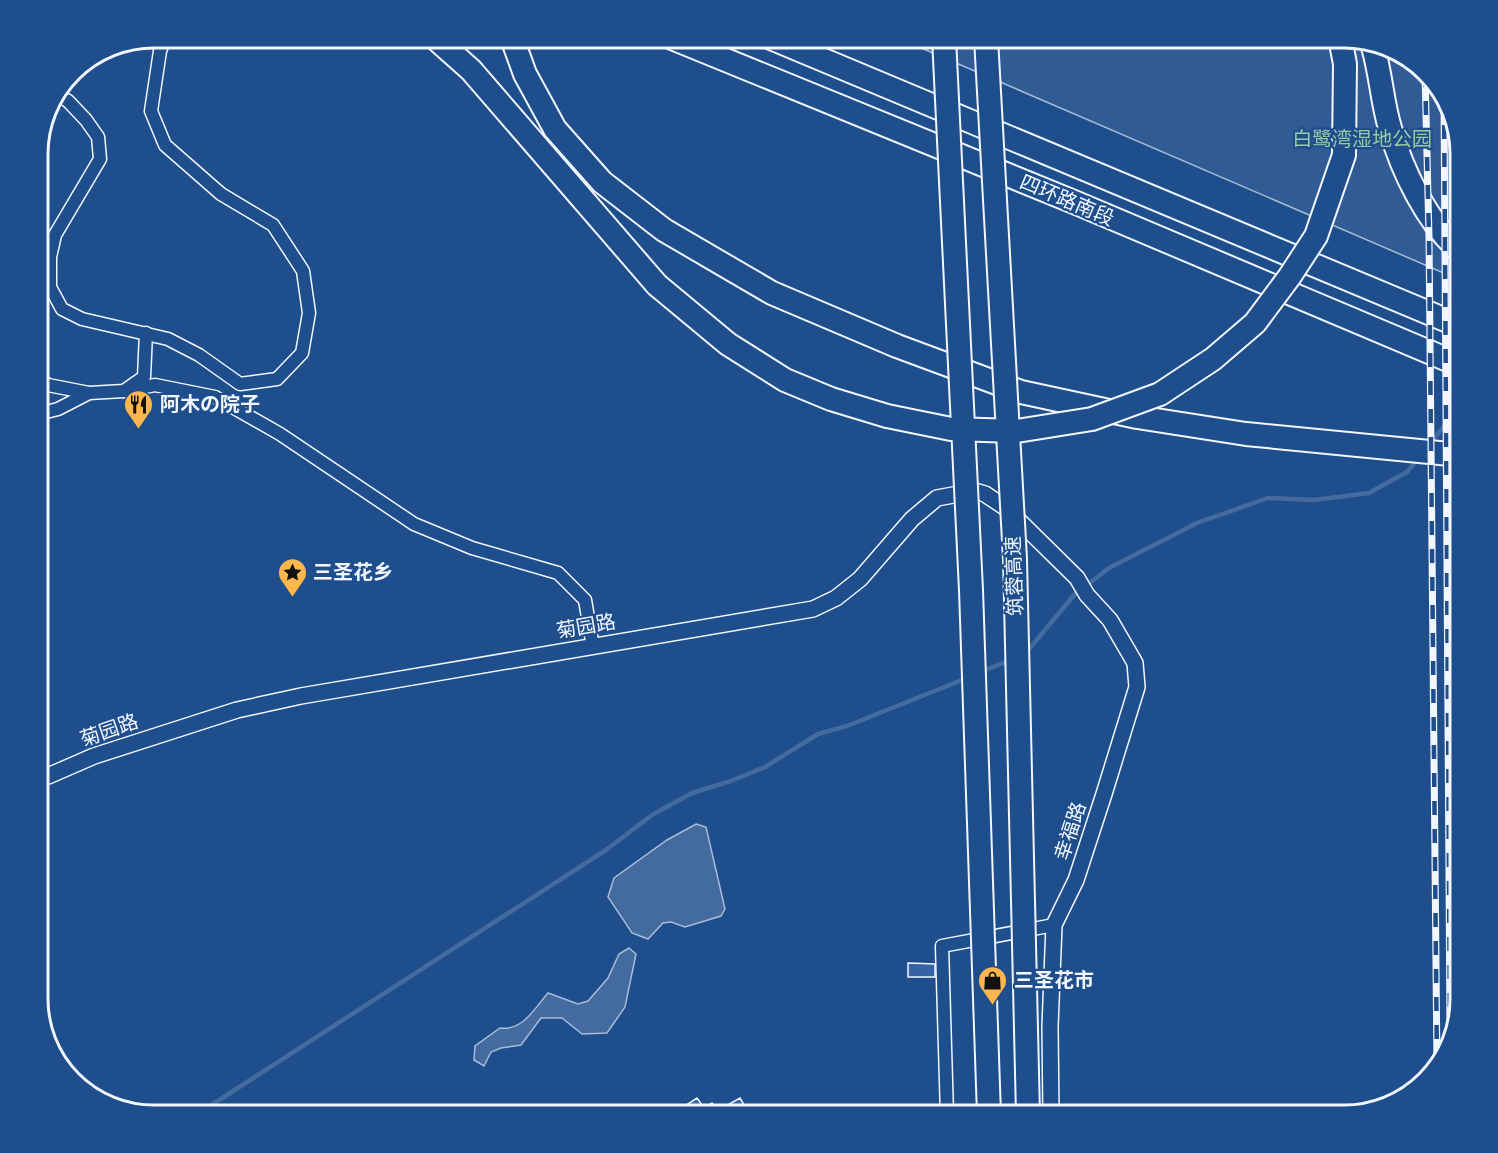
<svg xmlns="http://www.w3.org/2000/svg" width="1498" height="1153" font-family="'PT Sans','Noto Sans SC','Noto Sans JP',sans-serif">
  <rect width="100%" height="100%" fill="#1f4e8c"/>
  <!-- green -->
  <path fill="#305b95" stroke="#a8bbd7" stroke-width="1.5" d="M 898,38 L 1345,38 L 1415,62 L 1449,103 L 1460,153 L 1460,280 Z"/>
  <!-- water -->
  <g fill="#446ba0" stroke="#a8bbd7" stroke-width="1.5">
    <path d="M 696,824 L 706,827 L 725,909 L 721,916 L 685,927 L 671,922 L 663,923 L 648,939 L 632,933 L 608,897 L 614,878 L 667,840 Z"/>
    <path d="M 629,948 L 636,954 L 625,1007 L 607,1033 L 582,1034 L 562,1018 L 541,1018 L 521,1045 L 501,1048 L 491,1052 L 484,1066 L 474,1060 L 475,1046 L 500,1028 C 523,1031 534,1009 548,993 L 578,1004 L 588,1001 L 608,978 L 619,954 Z"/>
  </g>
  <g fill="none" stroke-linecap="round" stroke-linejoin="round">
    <!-- stream -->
    <g stroke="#446ba0" stroke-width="4.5">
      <path d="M 1430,444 L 1460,405"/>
      <path d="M 1025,654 L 1074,595 L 1109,568 L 1197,523 L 1268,498 L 1314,500 L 1369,493 L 1407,472 L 1419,457"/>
      <path d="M 980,672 L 1011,660"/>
      <path d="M 196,1115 L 606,850 L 652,815 L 692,793 L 731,781 L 765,767 L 818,734 L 847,726 L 967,678"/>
    </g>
  </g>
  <!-- building -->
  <g fill="#3563a3" stroke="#f2f6ff" stroke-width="1.5">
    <path d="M 908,963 L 935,964 L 935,977 L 908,977 Z"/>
    <path d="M 697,1098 L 704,1108 L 712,1103 L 717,1111 L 740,1098 L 747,1110 L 737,1115 L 712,1114 L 705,1115 L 702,1112 L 695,1115 L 671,1115 Z"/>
  </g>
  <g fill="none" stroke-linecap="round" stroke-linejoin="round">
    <defs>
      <g id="minor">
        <path d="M 56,94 L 68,101 L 86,120 L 98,137 L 100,159 L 55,235 L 50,257 L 50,287 L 62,309 L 82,319 L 168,339 L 199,355 L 240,384 L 277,379 L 302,353 L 309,313 L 303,271 L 273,225 L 221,194 L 165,145 L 151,111 L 160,51 L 165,38"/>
        <path d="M 38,378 L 48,385 L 89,393 L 124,391 L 144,377 L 146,333"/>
        <path d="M 124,391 L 155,385 L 215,397 L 280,434 L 414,524 L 472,548 L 558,573 L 585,600 L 593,647"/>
        <path d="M 38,414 L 58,409 L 89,393"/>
        <path d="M 947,1115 L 942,946 L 1054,925"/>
      </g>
      <path id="tertiary" d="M 38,776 L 48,776 L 94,756 L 237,710 L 301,696 L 813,609 L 836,598 L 860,579 L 912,519 L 937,498 L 975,491 L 985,494 L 1006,508 L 1077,578 L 1087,595 L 1110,620 L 1135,663 L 1137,687 L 1104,794 L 1076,880 L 1054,925 L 1050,1027 L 1051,1115"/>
      <g id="motorway">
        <path d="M 435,38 L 471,70 L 657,285"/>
        <path d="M 512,38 L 525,74 L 555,129 L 602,182 L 664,230 L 772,293 L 897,346 L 1021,392 L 1137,417 L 1246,434 L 1460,455"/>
        <path d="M 672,38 L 1074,202 L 1460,365"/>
        <path d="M 771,38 L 1460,326"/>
        <path d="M 1373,47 C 1381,74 1382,102 1390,128 C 1402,171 1427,222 1460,251"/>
      </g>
    </defs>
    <!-- minor casing -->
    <use href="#minor" stroke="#f2f6ff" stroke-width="15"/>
    <!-- tertiary casing -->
    <use href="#tertiary" stroke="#f2f6ff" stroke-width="18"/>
    <!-- motorway casing -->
    <use href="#motorway" stroke="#f2f6ff" stroke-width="26"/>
    <!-- minor -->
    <use href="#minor" stroke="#1f4e8c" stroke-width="12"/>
    <!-- tertiary -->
    <use href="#tertiary" stroke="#1f4e8c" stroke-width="15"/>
    <!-- motorway -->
    <use href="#motorway" stroke="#1f4e8c" stroke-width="22"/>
    <defs>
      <g id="rail">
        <path d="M 1425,73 L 1429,237 L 1437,1068"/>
        <path d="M 1444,97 L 1450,1030"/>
      </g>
    </defs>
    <!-- rail casing -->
    <use href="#rail" stroke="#f2f6ff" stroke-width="7"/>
    <!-- rail -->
    <use href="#rail" stroke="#1f4e8c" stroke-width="4.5" stroke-dasharray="14" stroke-linecap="butt"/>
    <defs>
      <g id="motorway-bridge">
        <path d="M 944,38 L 971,590 L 989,1115"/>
        <path d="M 986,38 L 1015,559 L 1028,1115"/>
        <path d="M 657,285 L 728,344 L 785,380 L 831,399 L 887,416 L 951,429 L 1017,431 L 1092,419 L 1160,394 L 1213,359 L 1255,323 L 1290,276 L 1316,236 L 1344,155 L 1345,64 L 1340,38"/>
      </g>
    </defs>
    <!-- motorway-bridge casing -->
    <use href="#motorway-bridge" stroke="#f2f6ff" stroke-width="26" stroke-linecap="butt"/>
    <!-- motorway-bridge -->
    <use href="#motorway-bridge" stroke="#1f4e8c" stroke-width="22"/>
  </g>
  <!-- icons -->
  <defs>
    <symbol id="restaurant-pin" viewBox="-11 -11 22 30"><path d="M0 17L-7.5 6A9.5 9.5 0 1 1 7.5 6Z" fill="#ffb74d" stroke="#1f4e8c"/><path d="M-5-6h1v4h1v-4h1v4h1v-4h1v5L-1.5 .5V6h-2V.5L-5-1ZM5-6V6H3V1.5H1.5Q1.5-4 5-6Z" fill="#111"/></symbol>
    <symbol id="sight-pin" viewBox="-11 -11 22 30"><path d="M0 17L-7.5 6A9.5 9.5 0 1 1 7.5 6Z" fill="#ffb74d" stroke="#1f4e8c"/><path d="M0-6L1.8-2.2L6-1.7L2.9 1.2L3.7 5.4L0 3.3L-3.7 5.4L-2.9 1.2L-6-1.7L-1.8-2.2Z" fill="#111"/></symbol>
    <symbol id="shop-pin" viewBox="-11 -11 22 30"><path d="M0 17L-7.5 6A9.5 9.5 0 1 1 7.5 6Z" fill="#ffb74d" stroke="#1f4e8c"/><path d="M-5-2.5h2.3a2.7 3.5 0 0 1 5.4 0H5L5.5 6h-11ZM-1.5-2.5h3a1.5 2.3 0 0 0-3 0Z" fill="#111"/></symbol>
  </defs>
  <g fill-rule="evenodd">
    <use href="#restaurant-pin" x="122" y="388" width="33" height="45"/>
    <use href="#sight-pin" x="276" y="556" width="33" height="45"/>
    <use href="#shop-pin" x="976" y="964" width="33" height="45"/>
  </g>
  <g text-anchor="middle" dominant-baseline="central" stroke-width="4.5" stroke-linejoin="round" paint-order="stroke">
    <!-- park labels -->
    <g font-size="20" fill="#97c8a6" stroke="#1f4e8c">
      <text x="1362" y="139">白鹭湾湿地公园</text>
    </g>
    <!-- street labels -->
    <g font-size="20" fill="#f2f6ff" stroke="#1f4e8c">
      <text transform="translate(1067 200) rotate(23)">四环路南段</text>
      <text transform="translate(1014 576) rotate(-92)">筑蓉高速</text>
      <text transform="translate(586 626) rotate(-10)">菊园路</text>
      <text transform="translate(109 730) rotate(-19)">菊园路</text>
      <text transform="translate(1070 831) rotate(-72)">幸福路</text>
    </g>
    <!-- poi labels -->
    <g font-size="20" font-weight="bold" fill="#f2f6ff" stroke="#1f4e8c" text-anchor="start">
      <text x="160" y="404">阿木の院子</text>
      <text x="313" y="572">三圣花乡</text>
      <text x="1014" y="980">三圣花市</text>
    </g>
  </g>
  <!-- crop -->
  <path d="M0 0H1498V1153H0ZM154 48H1344A106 106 0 0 1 1450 154V999A106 106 0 0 1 1344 1105H154A106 106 0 0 1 48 999V154A106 106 0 0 1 154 48Z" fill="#1f4e8c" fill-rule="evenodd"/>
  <path fill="none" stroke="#f2f6ff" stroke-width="3" d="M154 48H1344A106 106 0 0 1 1450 154V999A106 106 0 0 1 1344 1105H154A106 106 0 0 1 48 999V154A106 106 0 0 1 154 48Z"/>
</svg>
